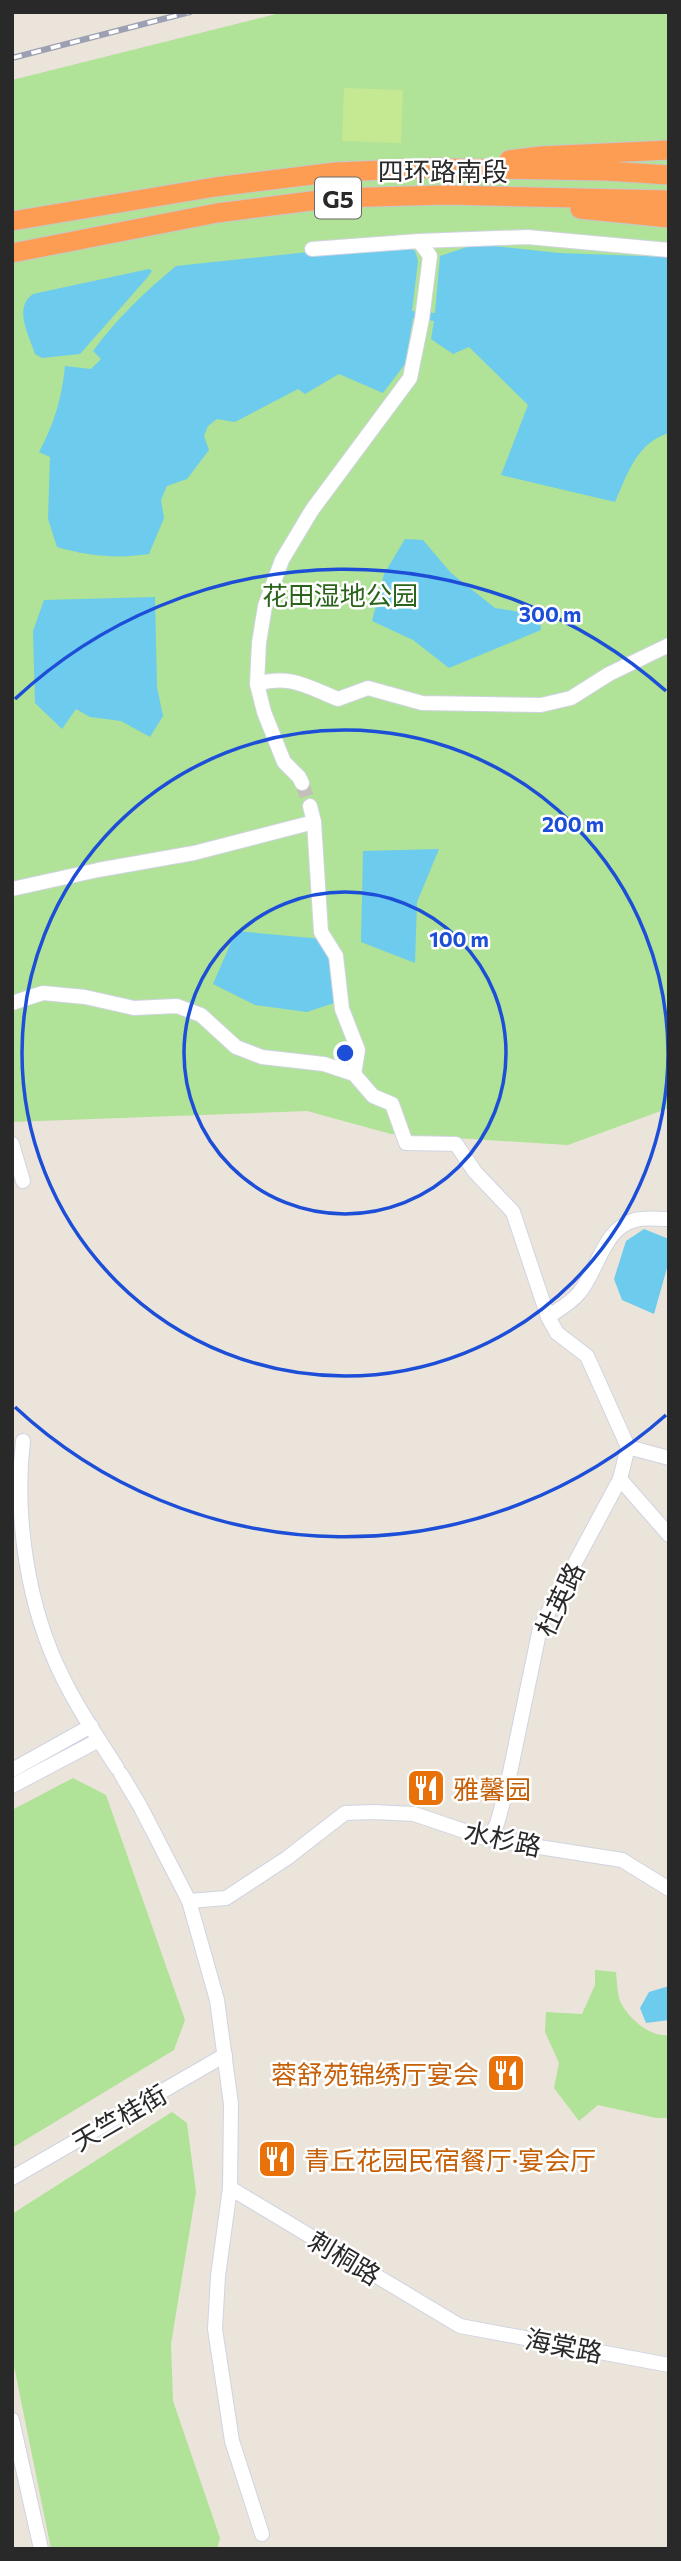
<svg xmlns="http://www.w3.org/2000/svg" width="681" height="2561" font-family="Commissioner,'Noto Sans SC',sans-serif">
  <rect width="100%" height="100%" fill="#ebe4da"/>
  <!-- green -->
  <g fill="#b0e297">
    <path d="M 284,12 L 669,12 L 669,1108 L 568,1145 L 391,1134 L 307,1111 L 12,1122 L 12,80 Z"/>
    <path d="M 73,1778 L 106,1795 L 185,2020 L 174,2050 L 12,2148 L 12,1810 Z"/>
    <path d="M 595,1970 L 616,1972 C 617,1982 617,1992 620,2001 C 627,2017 650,2038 669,2035 L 669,2118 L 656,2118 L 598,2105 L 579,2121 L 554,2088 L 559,2063 L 545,2032 L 546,2012 L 582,2014 L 595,1985 Z"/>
    <path d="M 172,2112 L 187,2123 L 196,2192 L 171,2344 L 173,2401 L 220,2538 L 217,2549 L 51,2549 L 12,2356 L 12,2214 Z"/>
  </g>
  <!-- pitch -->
  <path fill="#c4e992" d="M 344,88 L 403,90 L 401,143 L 342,141 Z"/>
  <!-- water -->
  <g fill="#6dcbed">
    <path d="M 404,242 L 415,251 L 418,261 L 412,311 L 435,313 L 440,256 L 476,244 L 559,253 L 669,257 L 669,433 C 637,442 627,475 615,502 L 501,475 L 528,405 L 469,347 L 453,354 L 431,339 L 434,321 L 413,318 L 405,364 L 383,393 L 339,374 L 305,394 L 298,389 L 235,422 L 217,419 L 208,426 L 204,436 L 209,450 L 187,479 L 167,486 L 161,500 L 164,518 L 149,554 C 116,559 89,556 57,547 L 48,519 L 50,457 L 39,452 C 54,425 62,397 65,366 L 91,369 L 101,359 L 93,351 C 117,318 145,292 176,266 Z"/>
    <path d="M 149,269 L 152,271 L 147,278 L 80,354 L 42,358 L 35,354 C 29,335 13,308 33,294 Z"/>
    <path d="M 405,539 L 423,540 L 451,573 L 495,608 L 540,615 L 541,630 L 449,668 L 413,640 L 372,621 L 384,574 Z"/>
    <path d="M 155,597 L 157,687 L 163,716 L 150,737 L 121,721 L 90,717 L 76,709 L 62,729 L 35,703 L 33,631 L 44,600 Z"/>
    <path d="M 439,849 L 417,902 L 415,963 L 361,942 L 363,851 Z"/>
    <path d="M 236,931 L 323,939 L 332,957 L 334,1003 L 307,1012 L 255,1005 L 213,984 Z"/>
    <path d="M 644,1229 L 669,1239 L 669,1261 L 654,1314 L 622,1300 L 614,1279 L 626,1241 Z"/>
    <path d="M 669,1986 L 669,2020 L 646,2023 L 640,2008 L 649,1992 Z"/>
  </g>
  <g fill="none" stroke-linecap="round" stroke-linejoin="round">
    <!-- minor-tunnel -->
    <path stroke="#c4bfb7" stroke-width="14" stroke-dasharray="14 7" stroke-linecap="butt" d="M 302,783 L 310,806"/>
    <defs>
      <g id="minor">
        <path d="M 419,241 L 527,237 L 669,250"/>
        <path d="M 257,684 C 289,674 308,687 338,699 L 368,688 L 422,703 L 541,705 L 571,698 L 609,674 L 669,645"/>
        <path d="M 302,783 L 299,777 L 284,762 L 264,712 L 257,684 L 259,643 L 265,606 L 282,560 L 312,510 L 410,378 L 422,319 L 430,256 L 419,241 L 312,249"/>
        <path d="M 314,822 L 321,932 L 336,956 L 342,1009 L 358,1050 L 354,1074"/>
        <path d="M 12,889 L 98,870 L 194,853 L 314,822 L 310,806"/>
        <path d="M 12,1003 L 43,993 L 85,997 L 134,1008 L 177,1006 L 201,1015 L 236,1047 L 262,1057 L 324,1064 L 354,1074 L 373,1096 L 392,1104 L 406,1143 L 456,1144 L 475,1172 L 513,1212 L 548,1317 L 557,1333 L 587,1356 L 628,1447"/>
        <path d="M 12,1144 L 23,1181"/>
        <path d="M 548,1317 C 558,1310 571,1303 579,1293 C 598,1271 603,1228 635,1220 C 645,1217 658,1219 669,1219"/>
        <path d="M 23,1441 C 14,1517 28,1608 62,1676 C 77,1708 98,1738 117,1768"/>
        <path d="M 620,1479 L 669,1535"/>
        <path d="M 12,1770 L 91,1726"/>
        <path d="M 121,1774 L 140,1806 L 189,1901 L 217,2000 L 231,2104 L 230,2188 L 218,2276 L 215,2329 L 232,2441 L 262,2534"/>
        <path d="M 12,1786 L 99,1740"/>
        <path d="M 488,1839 L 497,1824 L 507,1787 L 540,1628 L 620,1479 L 628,1447 L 669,1458"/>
        <path d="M 189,1901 L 226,1898 L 287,1858 L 345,1813 L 374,1812 L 414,1814 L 488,1839 L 622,1860 L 669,1889"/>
        <path d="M 12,2178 L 225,2055"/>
        <path d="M 230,2188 L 460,2326 L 669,2365"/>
        <path d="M 12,2420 L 41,2549"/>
      </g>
      <g id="highway">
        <path d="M 509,160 L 541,156 L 669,150"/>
        <path d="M 580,209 L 669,218"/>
        <path d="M 12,221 L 215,187 L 336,172 L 434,168 L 606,171 L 669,175"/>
        <path d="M 12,253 L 217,213 L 335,198 L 446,195 L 669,200"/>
      </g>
    </defs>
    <!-- minor casing -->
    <use href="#minor" stroke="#d0d3e2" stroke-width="16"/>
    <!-- highway casing -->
    <use href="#highway" stroke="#c7c7c7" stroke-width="21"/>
    <!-- minor -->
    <use href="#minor" stroke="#fff" stroke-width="14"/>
    <!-- highway -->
    <use href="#highway" stroke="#fd9d54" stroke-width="19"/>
    <defs>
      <path id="rail" d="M 12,58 L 190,12"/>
    </defs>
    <!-- rail casing -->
    <use href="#rail" stroke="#9da0b3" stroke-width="6"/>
    <!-- rail -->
    <use href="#rail" stroke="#fff" stroke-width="3.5" stroke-dasharray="10" stroke-linecap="butt"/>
  </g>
  <!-- distance rings -->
  <g fill="none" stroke="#1d4ed8" stroke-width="3.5">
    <circle cx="345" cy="1053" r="161"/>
    <circle cx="345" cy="1053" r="323"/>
    <path d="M666 1415A484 484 0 0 1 15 1407M15 699A484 484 0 0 1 666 691"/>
  </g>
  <!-- icons -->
  <defs>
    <symbol id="restaurant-square" viewBox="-11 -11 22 22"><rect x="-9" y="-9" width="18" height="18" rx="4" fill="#e8710a" stroke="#fff"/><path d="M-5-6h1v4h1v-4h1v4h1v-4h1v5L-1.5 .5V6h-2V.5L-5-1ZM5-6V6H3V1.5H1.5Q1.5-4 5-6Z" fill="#fff"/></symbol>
  </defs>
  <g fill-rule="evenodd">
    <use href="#restaurant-square" x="404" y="1766" width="44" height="44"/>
    <use href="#restaurant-square" x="484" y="2051" width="44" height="44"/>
    <use href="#restaurant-square" x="255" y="2137" width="44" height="44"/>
  </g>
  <g text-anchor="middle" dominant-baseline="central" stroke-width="5" stroke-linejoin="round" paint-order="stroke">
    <!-- shield labels -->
    <rect fill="#fff" stroke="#696969" stroke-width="2" x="315" y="177.5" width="46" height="41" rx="5"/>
    <g font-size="24" font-weight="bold" fill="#292929">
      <text x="338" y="198">G5</text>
    </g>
    <!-- street labels -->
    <g font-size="26" fill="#292929" stroke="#fff">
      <text x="443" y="170">四环路南段</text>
      <text transform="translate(559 1599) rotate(-65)">杜英路</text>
      <text transform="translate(503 1838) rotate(12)">水杉路</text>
      <text transform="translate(119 2117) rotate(-30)">天竺桂街</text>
      <text transform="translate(345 2257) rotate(31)">刺桐路</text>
      <text transform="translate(564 2345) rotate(11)">海棠路</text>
    </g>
    <!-- park labels -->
    <g font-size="26" fill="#29641a" stroke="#fff">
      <text x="340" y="594">花田湿地公园</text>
    </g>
    <!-- food labels -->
    <g font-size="26" fill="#c56008" stroke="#fff" text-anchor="start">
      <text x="453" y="1788">雅馨园</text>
      <text x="479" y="2073" text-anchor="end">蓉舒苑锦绣厅宴会</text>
      <text x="304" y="2159">青丘花园民宿餐厅·宴会厅</text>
    </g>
  </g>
  <circle cx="345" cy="1053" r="10" fill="#1d4ed8" stroke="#fff" stroke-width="3.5"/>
  <g font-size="21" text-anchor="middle" font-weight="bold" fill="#1d4ed8" stroke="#fff" stroke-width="5" stroke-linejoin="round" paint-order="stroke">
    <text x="550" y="622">300 m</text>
    <text x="573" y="832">200 m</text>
    <text x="459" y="947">100 m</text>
  </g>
  <!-- border -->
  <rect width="681" height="2561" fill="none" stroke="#292929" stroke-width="28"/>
</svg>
